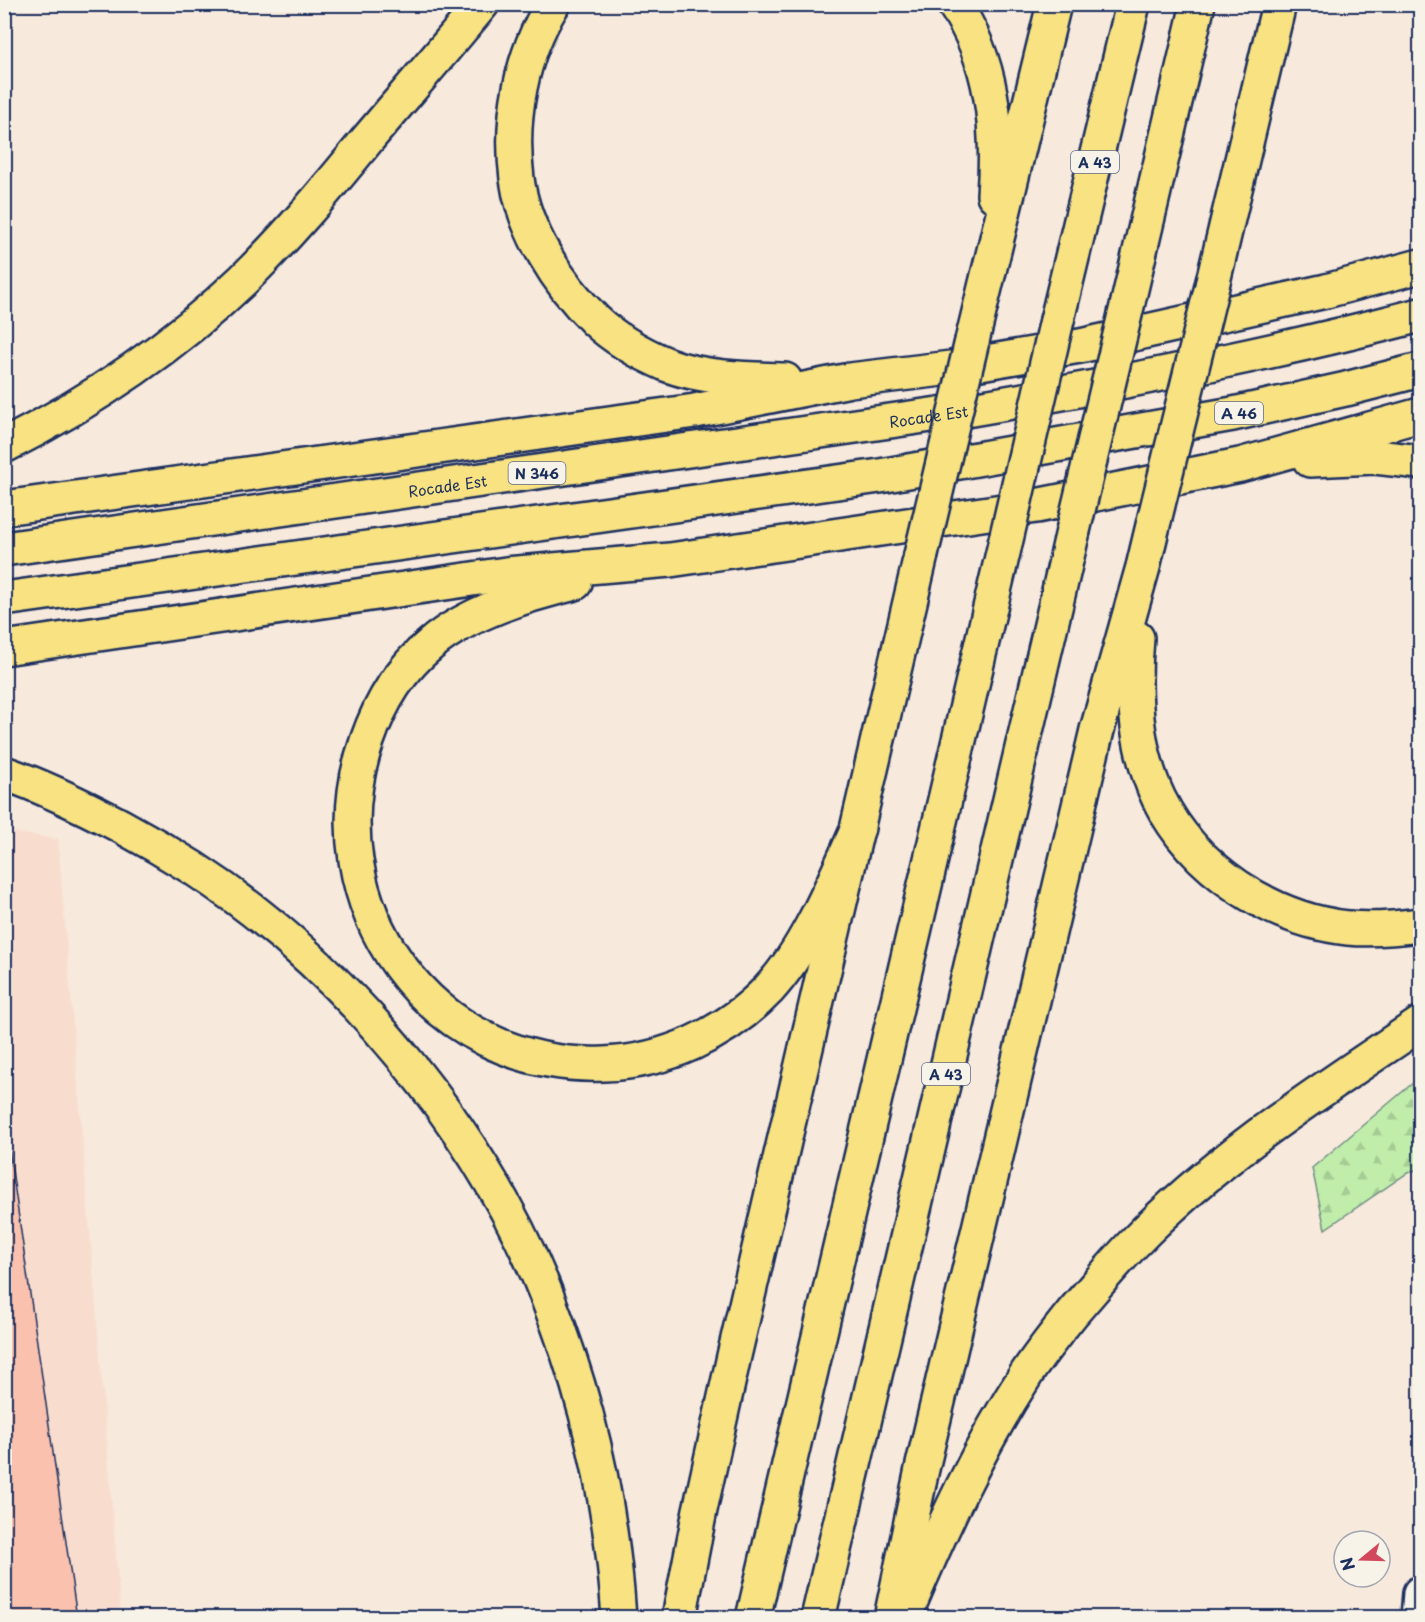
<svg xmlns="http://www.w3.org/2000/svg" width="1425" height="1622" font-family="'Playpen Sans',sans-serif">
  <defs>
    <pattern id="forest-firs" width="22" height="20" patternUnits="userSpaceOnUse" patternTransform="scale(1.5)"><rect width="22" height="20" fill="#c1edaa"/><path d="M5 1l3.5 6h-7zM16 11l3.5 6h-7z" fill="#a5cc95"/></pattern>
  </defs>
  <rect width="100%" height="100%" fill="#f7e9dc"/>
  <filter id="ink" filterUnits="userSpaceOnUse"><feTurbulence type="fractalNoise" baseFrequency=".0167" numOctaves="2"/><feDisplacementMap in="SourceGraphic" scale="12" xChannelSelector="R" yChannelSelector="G"/><feConvolveMatrix kernelMatrix="1 2 1 2 8 2 1 2 1" color-interpolation-filters="sRGB"/></filter>
  <g filter="url(#ink)">
    <!-- built -->
    <path fill="#f8ddce" d="M 4,831 L 58,839 L 121,1617 L 5,1617 Z"/>
    <!-- forest -->
    <path fill="url(#forest-firs)" stroke="#6e8e84" stroke-width="1.5" d="M 1420,1077 L 1420,1168 L 1406,1174 L 1325,1229 L 1312,1168 Z"/>
    <!-- building -->
    <path fill="#f9c1ae" stroke="#1b2f5e" stroke-width="1.5" d="M 4,1142 L 8,1142 L 77,1618 L 4,1618 Z"/>
    <g fill="none" stroke-linecap="round" stroke-linejoin="round">
      <defs>
        <path id="minor" d="M 1418,1618 L 1420,1593"/>
        <g id="highway">
          <path d="M 553,4 C 536,31 526,58 520,88 C 514,118 513,148 517,179 C 524,230 558,284 595,320 C 615,339 642,354 668,365 C 701,378 750,379 785,380"/>
          <path d="M 954,4 C 993,60 999,129 994,195"/>
          <path d="M 1212,286 L 1279,4"/>
          <path d="M 1128,302 L 1198,4"/>
          <path d="M 1057,320 L 1133,4"/>
          <path d="M 972,341 L 1054,4"/>
          <path d="M 4,446 C 91,402 173,347 243,280 C 288,236 328,188 367,140 C 405,95 444,50 482,4"/>
          <path d="M 1310,460 L 1375,457 L 1420,462"/>
          <path d="M 4,508 L 695,411 L 850,380 L 951,368 L 1080,346 L 1326,291 L 1420,266"/>
          <path id="s1" d="M 4,549 L 966,410 C 1119,384 1271,354 1420,315"/>
          <path d="M 575,583 C 526,595 469,612 431,644 C 399,670 380,703 367,741 C 311,903 431,1071 604,1064 C 665,1062 726,1034 769,989 C 807,948 835,879 858,828"/>
          <path d="M 4,599 L 880,476 L 1233,414 L 1346,389 L 1420,370"/>
          <path d="M 1137,638 C 1132,692 1135,749 1159,799 C 1193,868 1271,920 1348,928 C 1372,930 1397,928 1420,925"/>
          <path d="M 4,648 L 506,574 L 670,560 L 1036,506 L 1240,465 L 1420,415"/>
          <path d="M 4,773 C 45,787 83,806 121,826 C 145,839 169,853 193,868 C 345,966 482,1130 548,1299 C 589,1402 612,1507 619,1618"/>
          <path d="M 908,1608 C 942,1527 979,1447 1027,1373 C 1041,1352 1057,1332 1073,1312 C 1093,1289 1112,1266 1133,1244 C 1217,1157 1320,1091 1420,1024"/>
          <path d="M 679,1618 L 700,1510 L 734,1356 L 921,555"/>
          <path d="M 753,1618 L 1005,544"/>
          <path d="M 818,1618 L 1073,531"/>
          <path d="M 891,1618 L 922,1469 L 1097,730 L 1143,567 L 1155,517"/>
        </g>
      </defs>
      <!-- minor casing -->
      <use href="#minor" stroke="#1b2f5e" stroke-width="38"/>
      <!-- highway casing -->
      <use href="#highway" stroke="#1b2f5e" stroke-width="38"/>
      <!-- minor -->
      <use href="#minor" stroke="#f7f3e8" stroke-width="33"/>
      <!-- highway -->
      <use href="#highway" stroke="#f8e281" stroke-width="33"/>
      <defs>
        <g id="highway-bridge">
          <path d="M 1155,517 L 1212,286"/>
          <path d="M 1073,531 L 1128,302"/>
          <path d="M 1005,544 L 1057,320"/>
          <path d="M 921,555 L 972,341"/>
        </g>
      </defs>
      <!-- highway-bridge casing -->
      <use href="#highway-bridge" stroke="#1b2f5e" stroke-width="38" stroke-linecap="butt"/>
      <!-- highway-bridge -->
      <use href="#highway-bridge" stroke="#f8e281" stroke-width="33"/>
    </g>
  </g>
  <g text-anchor="middle" dominant-baseline="central" stroke-width="4.5" stroke-linejoin="round" paint-order="stroke">
    <!-- shield labels -->
    <g fill="#f7f3e8" stroke="#5d6a87" stroke-width="1.5">
      <rect x="1071" y="151" width="48" height="22" rx="4.5"/>
      <rect x="1215" y="402" width="48" height="22" rx="4.5"/>
      <rect x="508.5" y="462" width="57" height="22" rx="4.5"/>
      <rect x="922" y="1063" width="48" height="22" rx="4.5"/>
    </g>
    <g font-size="14" font-weight="bold" fill="#1b2f5e">
      <text x="1095" y="162">A 43</text>
      <text x="1239" y="413">A 46</text>
      <text x="537" y="473">N 346</text>
      <text x="946" y="1074">A 43</text>
    </g>
    <!-- street labels -->
    <g font-size="15" fill="#1b2f5e" stroke="#f7f3e8">
      <text stroke="none"><textPath href="#s1" startOffset="934">Rocade Est</textPath></text>
      <text stroke="none"><textPath href="#s1" startOffset="448">Rocade Est</textPath></text>
    </g>
  </g>
  <!-- margin -->
  <rect width="1425" height="1622" fill="none" stroke="#f7f3e8" stroke-width="24"/>
  <rect x="12" y="12" width="1401" height="1598" fill="none" stroke="#1b2f5e" stroke-width="2" filter="url(#ink)"/>
  <!-- north arrow -->
  <g transform="translate(1362 1559) rotate(251)"><circle r="28" fill="#f7f3e8" stroke="#9fa5b1" stroke-width="1.5"/>
  <path d="M0-4.5L10 22L0 15L-10 22Z" fill="#d1495b"/>
  <text y="-9" font-size="16" font-weight="bold" text-anchor="middle" fill="#1b2f5e">N</text>
  </g>
</svg>
